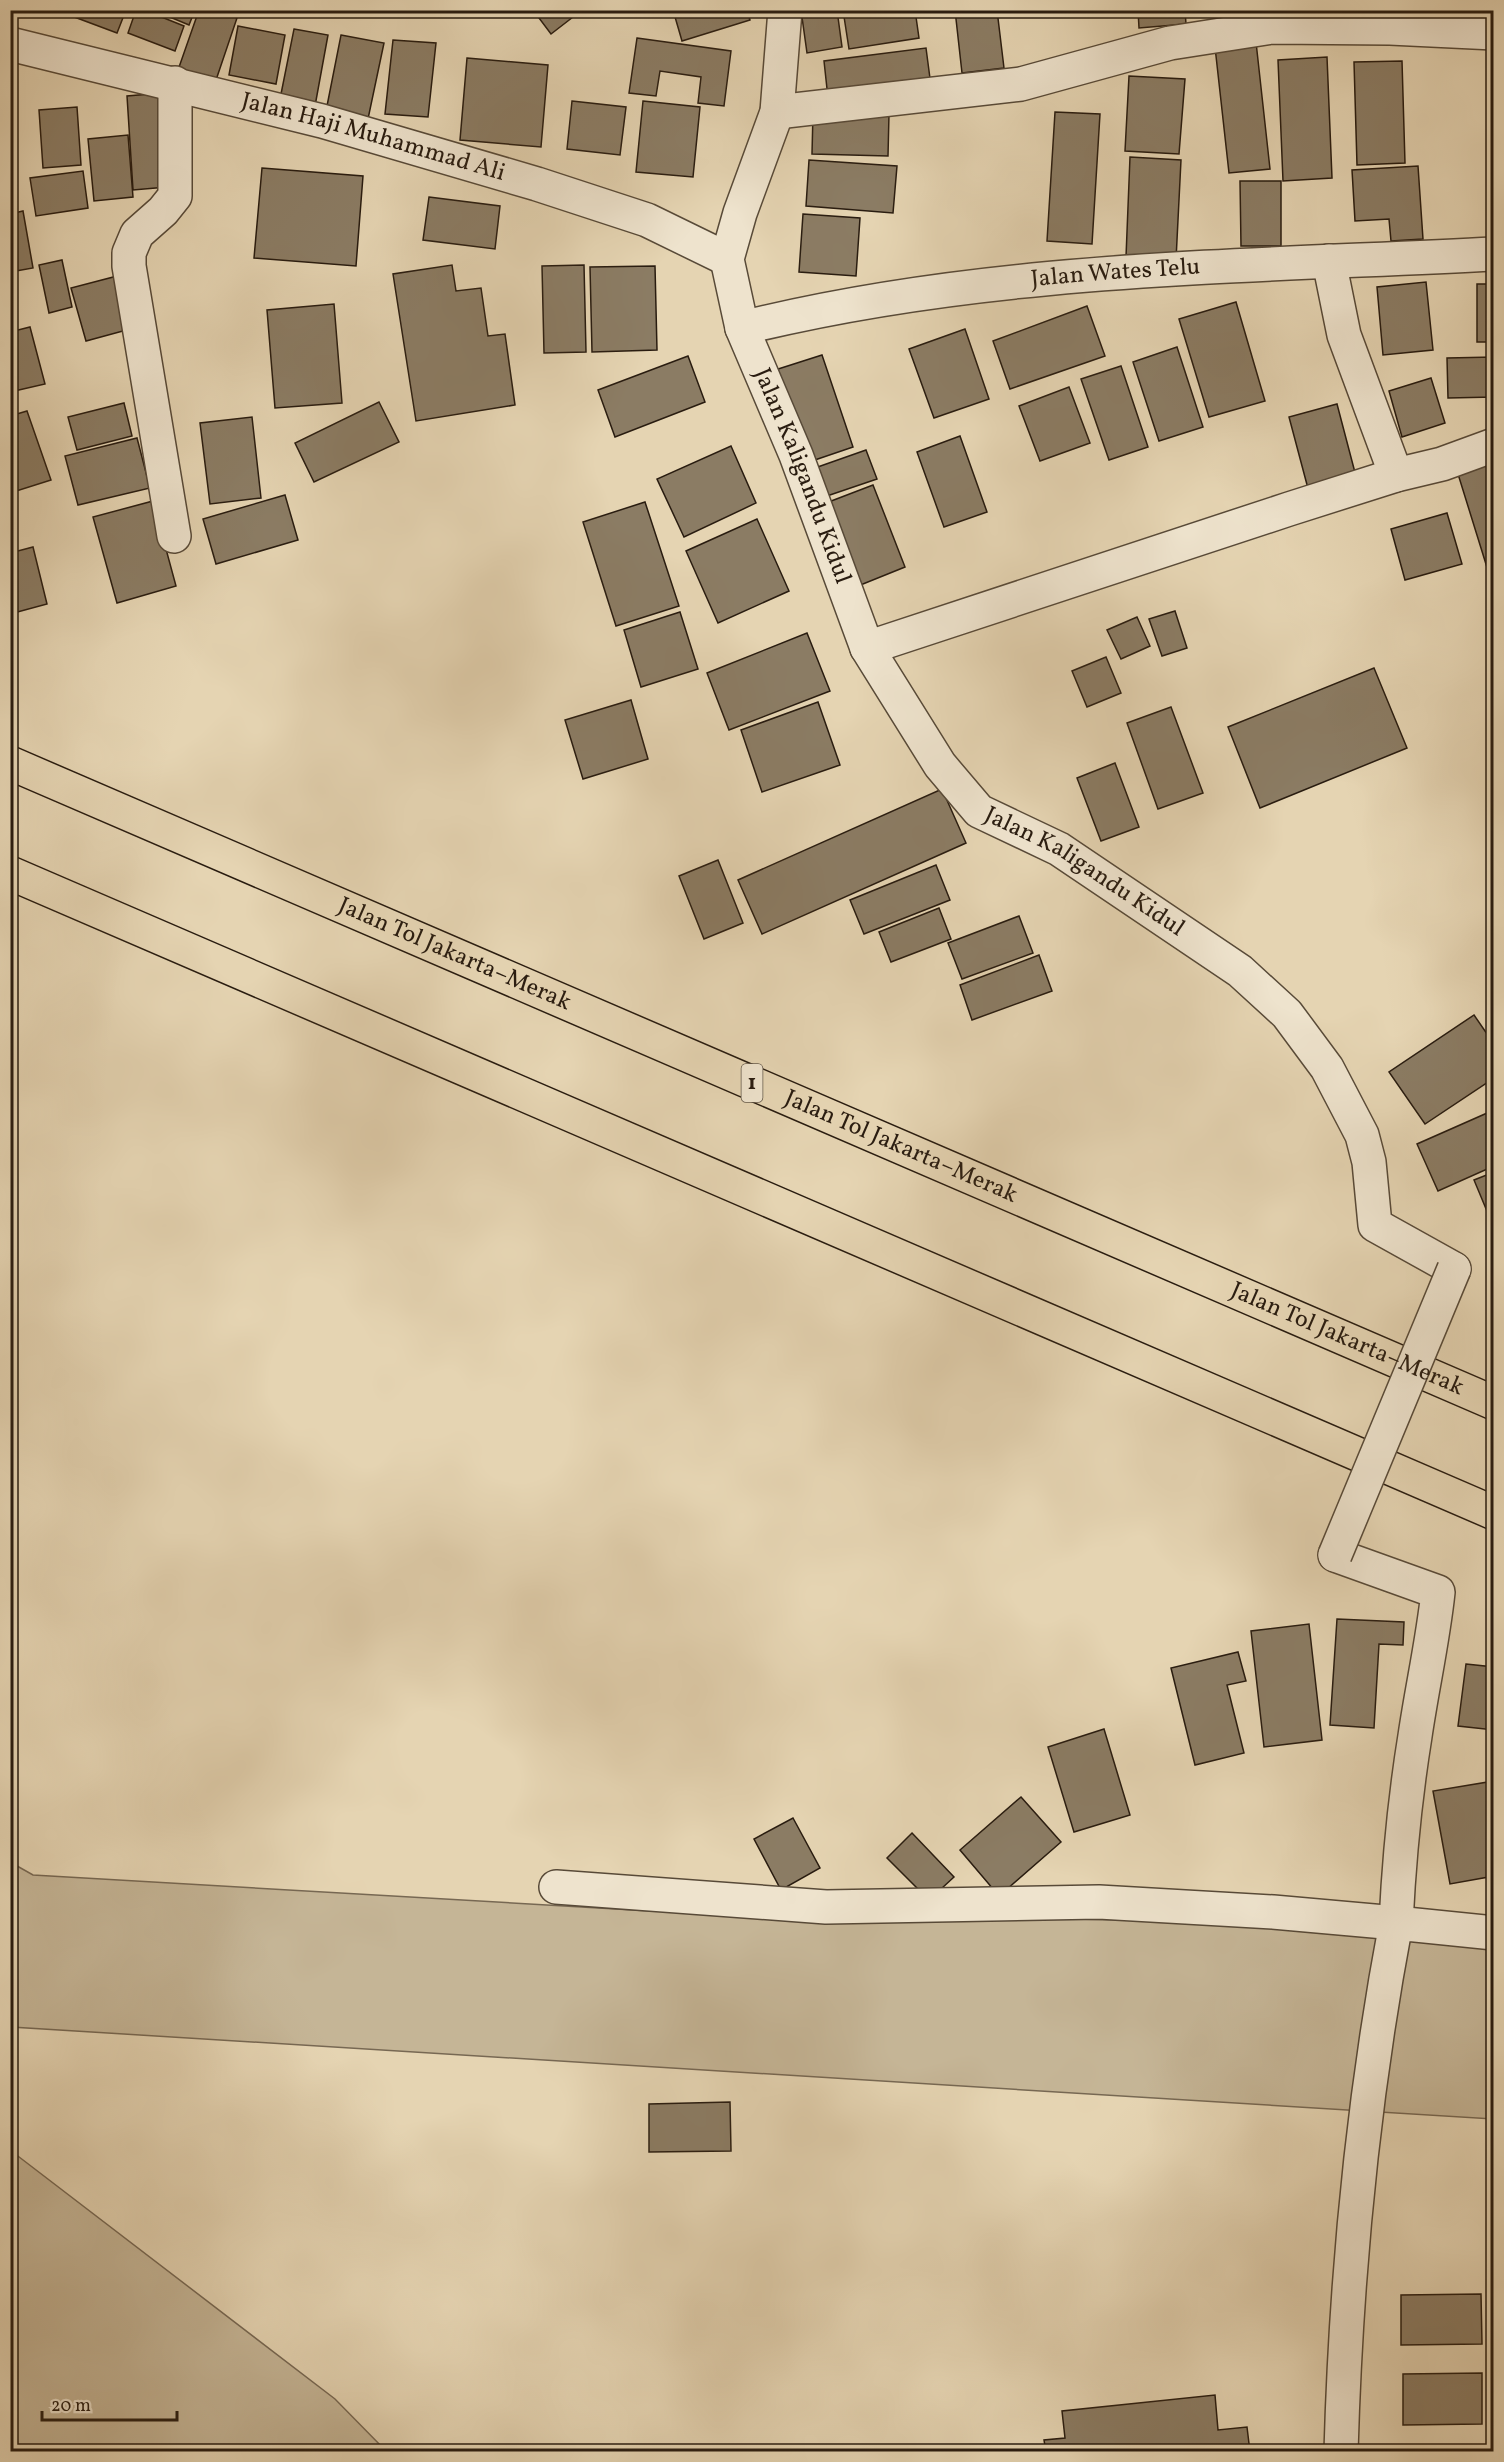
<svg xmlns="http://www.w3.org/2000/svg" width="1504" height="2462" font-family="Vollkorn,serif">
  <rect width="100%" height="100%" fill="#e5d4b2"/>
  <filter id="stains"><feTurbulence type="fractalNoise" baseFrequency=".00333" numOctaves="4"/><feColorMatrix values="0 0 0 0 .2 0 0 0 0 .09 0 0 0 0 .02 0 0 0 .5 -.17"/></filter>
  <radialGradient id="worn" r=".72"><stop offset=".6" stop-color="#630" stop-opacity="0"/><stop offset="1" stop-color="#630" stop-opacity=".3"/></radialGradient>
  <!-- green -->
  <g fill="#c5b596" stroke="#776853" stroke-width="1.5">
    <path d="M 10,1862 L 33,1875 L 650,1911 L 1493,1927 L 1493,2119 L 11,2027 Z"/>
    <path d="M 10,2150 L 335,2399 L 386,2451 L 11,2451 Z"/>
  </g>
  <!-- building -->
  <g fill="#8b7c64" stroke="#291c10" stroke-width="1.5">
    <path d="M 62,10 L 126,10 L 117,33 L 61,12 Z"/>
    <path d="M 136,10 L 144,10 L 184,26 L 175,51 L 128,33 Z"/>
    <path d="M 153,10 L 195,10 L 189,25 Z"/>
    <path d="M 199,10 L 216,10 L 237,18 L 215,83 L 178,70 Z"/>
    <path d="M 533,10 L 582,10 L 551,34 Z"/>
    <path d="M 673,10 L 747,10 L 750,20 L 682,41 Z"/>
    <path d="M 801,10 L 837,10 L 842,47 L 807,53 Z"/>
    <path d="M 843,10 L 915,10 L 919,38 L 849,49 Z"/>
    <path d="M 955,10 L 997,10 L 1004,68 L 962,73 Z"/>
    <path d="M 1138,10 L 1185,10 L 1186,24 L 1139,28 Z"/>
    <path d="M 1218,10 L 1254,10 L 1219,16 Z"/>
    <path d="M 1416,10 L 1460,10 L 1460,13 L 1417,17 Z"/>
    <path d="M 1470,10 L 1494,10 L 1494,22 L 1471,24 Z"/>
    <path d="M 238,26 L 285,35 L 276,84 L 229,75 Z"/>
    <path d="M 294,29 L 328,35 L 315,106 L 280,99 Z"/>
    <path d="M 341,35 L 384,43 L 368,119 L 326,111 Z"/>
    <path d="M 637,38 L 731,51 L 724,106 L 698,103 L 701,77 L 660,71 L 656,96 L 629,93 Z"/>
    <path d="M 393,40 L 436,43 L 428,117 L 385,114 Z"/>
    <path d="M 1256,42 L 1270,169 L 1229,173 L 1215,47 Z"/>
    <path d="M 926,48 L 931,86 L 828,98 L 824,61 Z"/>
    <path d="M 1327,57 L 1332,178 L 1283,181 L 1278,60 Z"/>
    <path d="M 467,58 L 548,65 L 541,147 L 460,140 Z"/>
    <path d="M 1402,61 L 1405,163 L 1357,165 L 1354,62 Z"/>
    <path d="M 1129,76 L 1185,79 L 1179,154 L 1125,151 Z"/>
    <path d="M 1494,77 L 1494,133 L 1489,133 Z"/>
    <path d="M 162,93 L 167,187 L 133,190 L 127,96 Z"/>
    <path d="M 572,101 L 626,107 L 620,155 L 567,149 Z"/>
    <path d="M 643,101 L 700,107 L 693,177 L 636,172 Z"/>
    <path d="M 77,107 L 81,165 L 43,168 L 39,110 Z"/>
    <path d="M 1055,112 L 1100,114 L 1092,244 L 1047,241 Z"/>
    <path d="M 813,113 L 889,114 L 888,156 L 812,154 Z"/>
    <path d="M 128,135 L 133,197 L 94,201 L 88,139 Z"/>
    <path d="M 1130,157 L 1181,160 L 1176,260 L 1126,257 Z"/>
    <path d="M 809,160 L 897,166 L 893,213 L 806,206 Z"/>
    <path d="M 1418,166 L 1423,239 L 1391,241 L 1389,219 L 1355,221 L 1352,170 Z"/>
    <path d="M 262,168 L 363,176 L 356,266 L 254,258 Z"/>
    <path d="M 83,171 L 88,208 L 36,216 L 30,178 Z"/>
    <path d="M 1240,181 L 1281,181 L 1281,246 L 1241,246 Z"/>
    <path d="M 429,197 L 500,206 L 495,249 L 423,240 Z"/>
    <path d="M 23,211 L 33,268 L 10,272 L 10,214 Z"/>
    <path d="M 803,214 L 860,218 L 856,276 L 799,272 Z"/>
    <path d="M 62,260 L 72,307 L 49,313 L 39,265 Z"/>
    <path d="M 452,265 L 456,291 L 481,288 L 488,336 L 505,334 L 515,405 L 416,421 L 393,274 Z"/>
    <path d="M 584,265 L 586,352 L 544,353 L 542,266 Z"/>
    <path d="M 655,266 L 657,350 L 592,352 L 590,267 Z"/>
    <path d="M 121,275 L 134,328 L 86,341 L 71,288 Z"/>
    <path d="M 1426,282 L 1433,350 L 1383,355 L 1377,287 Z"/>
    <rect x="1477" y="284" width="17" height="58"/>
    <path d="M 1236,302 L 1265,401 L 1209,417 L 1179,319 Z"/>
    <path d="M 334,304 L 342,403 L 275,408 L 267,310 Z"/>
    <path d="M 1087,306 L 1105,356 L 1010,389 L 993,341 Z"/>
    <path d="M 30,327 L 45,384 L 10,392 L 10,332 Z"/>
    <path d="M 965,329 L 989,399 L 934,418 L 909,349 Z"/>
    <path d="M 1177,347 L 1203,427 L 1159,441 L 1133,362 Z"/>
    <path d="M 822,355 L 853,447 L 806,463 L 775,370 Z"/>
    <path d="M 688,356 L 705,402 L 615,437 L 598,390 Z"/>
    <path d="M 1494,357 L 1494,397 L 1448,398 L 1447,358 Z"/>
    <path d="M 1121,366 L 1148,447 L 1109,460 L 1081,379 Z"/>
    <path d="M 1431,378 L 1445,423 L 1402,437 L 1389,391 Z"/>
    <path d="M 1069,387 L 1090,443 L 1040,461 L 1019,406 Z"/>
    <path d="M 379,402 L 399,442 L 314,482 L 295,443 Z"/>
    <path d="M 124,403 L 132,436 L 77,450 L 68,417 Z"/>
    <path d="M 1337,404 L 1358,484 L 1310,496 L 1289,417 Z"/>
    <path d="M 27,411 L 51,480 L 10,493 L 10,416 Z"/>
    <path d="M 252,417 L 261,498 L 210,504 L 200,423 Z"/>
    <path d="M 960,436 L 987,512 L 944,527 L 917,452 Z"/>
    <path d="M 137,438 L 150,488 L 78,505 L 65,456 Z"/>
    <path d="M 731,446 L 756,503 L 684,537 L 657,479 Z"/>
    <path d="M 866,450 L 877,479 L 821,498 L 812,469 Z"/>
    <path d="M 1494,462 L 1494,576 L 1490,577 L 1458,474 Z"/>
    <path d="M 873,485 L 905,567 L 858,586 L 826,503 Z"/>
    <path d="M 285,495 L 298,540 L 216,564 L 203,519 Z"/>
    <path d="M 153,501 L 176,586 L 117,603 L 93,517 Z"/>
    <path d="M 645,502 L 679,606 L 616,626 L 583,522 Z"/>
    <path d="M 1447,513 L 1462,564 L 1405,580 L 1391,529 Z"/>
    <path d="M 757,519 L 789,591 L 718,623 L 686,551 Z"/>
    <path d="M 33,547 L 47,604 L 10,614 L 10,553 Z"/>
    <path d="M 1175,611 L 1187,648 L 1162,656 L 1149,619 Z"/>
    <path d="M 680,612 L 698,669 L 641,687 L 624,630 Z"/>
    <path d="M 1137,617 L 1150,646 L 1121,659 L 1107,630 Z"/>
    <path d="M 807,633 L 830,691 L 729,730 L 707,673 Z"/>
    <path d="M 1106,657 L 1121,693 L 1087,707 L 1072,671 Z"/>
    <path d="M 1374,668 L 1407,748 L 1260,808 L 1228,727 Z"/>
    <path d="M 631,700 L 648,759 L 583,779 L 565,720 Z"/>
    <path d="M 818,702 L 840,765 L 762,792 L 741,730 Z"/>
    <path d="M 1171,707 L 1203,793 L 1158,809 L 1127,723 Z"/>
    <path d="M 1115,763 L 1139,827 L 1101,841 L 1077,778 Z"/>
    <path d="M 942,789 L 966,843 L 762,934 L 738,880 Z"/>
    <path d="M 718,860 L 743,923 L 704,939 L 679,876 Z"/>
    <path d="M 936,865 L 950,900 L 864,934 L 850,900 Z"/>
    <path d="M 939,908 L 951,939 L 891,962 L 879,932 Z"/>
    <path d="M 1019,916 L 1033,953 L 962,979 L 948,943 Z"/>
    <path d="M 1039,955 L 1052,991 L 972,1020 L 960,985 Z"/>
    <path d="M 1474,1015 L 1494,1044 L 1494,1078 L 1425,1124 L 1389,1072 Z"/>
    <path d="M 1494,1110 L 1494,1166 L 1438,1191 L 1417,1144 Z"/>
    <path d="M 1494,1172 L 1494,1228 L 1474,1180 Z"/>
    <path d="M 1337,1619 L 1404,1622 L 1403,1645 L 1379,1644 L 1374,1728 L 1330,1725 Z"/>
    <path d="M 1309,1624 L 1322,1740 L 1264,1747 L 1251,1631 Z"/>
    <path d="M 1238,1652 L 1246,1681 L 1227,1685 L 1244,1753 L 1195,1765 L 1171,1668 Z"/>
    <path d="M 1466,1664 L 1494,1667 L 1494,1730 L 1458,1726 Z"/>
    <path d="M 1104,1729 L 1130,1815 L 1074,1832 L 1048,1747 Z"/>
    <path d="M 1494,1781 L 1494,1876 L 1450,1884 L 1433,1791 Z"/>
    <path d="M 1021,1797 L 1061,1842 L 999,1896 L 960,1850 Z"/>
    <path d="M 793,1818 L 820,1868 L 781,1890 L 754,1839 Z"/>
    <path d="M 912,1833 L 954,1877 L 929,1900 L 887,1858 Z"/>
    <path d="M 730,2102 L 731,2151 L 649,2152 L 649,2104 Z"/>
    <path d="M 1481,2294 L 1482,2344 L 1401,2345 L 1401,2295 Z"/>
    <path d="M 1482,2373 L 1482,2424 L 1403,2425 L 1403,2374 Z"/>
    <path d="M 1215,2395 L 1218,2430 L 1247,2427 L 1250,2452 L 1046,2452 L 1044,2440 L 1065,2438 L 1062,2411 Z"/>
  </g>
  <g fill="none" stroke-linecap="round" stroke-linejoin="round">
    <defs>
      <g id="minor">
        <path id="s1" d="M 785,10 L 777,112 L 740,213 L 727,259 L 742,328 L 796,455 L 867,648 L 940,765 L 979,811 L 1059,849 L 1240,971 L 1287,1014 L 1327,1068 L 1362,1135 L 1369,1162 L 1375,1225 L 1454,1269"/>
        <path id="s2" d="M 10,44 L 322,121 L 537,184 L 647,220 L 727,259"/>
        <path d="M 777,112 L 1021,84 L 1170,43 L 1272,27 L 1390,28 L 1494,33"/>
        <path d="M 1329,261 L 1344,335 L 1396,475"/>
        <path id="s3" d="M 742,328 C 987,267 1242,267 1494,254"/>
        <path d="M 174,536 L 129,266 L 129,253 L 137,234 L 163,211 L 175,196 L 175,83"/>
        <path d="M 867,648 L 1289,509 L 1396,475 L 1442,464 L 1494,445"/>
        <path d="M 556,1887 L 826,1907 L 1099,1902 L 1273,1912 L 1396,1923 C 1399,1860 1405,1798 1415,1736 C 1422,1688 1433,1640 1438,1592 L 1335,1555"/>
        <path d="M 1341,2452 C 1346,2274 1363,2097 1396,1923 L 1494,1933"/>
      </g>
      <g id="highway">
        <path id="s4" d="M 10,763 L 1494,1403"/>
        <path d="M 10,873 L 1494,1513"/>
      </g>
    </defs>
    <!-- minor casing -->
    <use href="#minor" stroke="#584a38" stroke-width="36"/>
    <!-- highway casing -->
    <use href="#highway" stroke="#291c10" stroke-width="36"/>
    <!-- minor -->
    <use href="#minor" stroke="#eee3cd" stroke-width="33"/>
    <!-- highway -->
    <use href="#highway" stroke="#e5d4b2" stroke-width="33"/>
    <defs>
      <path id="minor-bridge" d="M 1335,1555 L 1454,1269"/>
    </defs>
    <!-- minor-bridge casing -->
    <use href="#minor-bridge" stroke="#584a38" stroke-width="36" stroke-linecap="butt"/>
    <!-- minor-bridge -->
    <use href="#minor-bridge" stroke="#eee3cd" stroke-width="33"/>
  </g>
  <g text-anchor="middle" dominant-baseline="central" stroke-width="4.5" stroke-linejoin="round" paint-order="stroke">
    <!-- shield labels -->
    <rect fill="#eee3cd" stroke="#645849" stroke-width="1.5" x="741.5" y="1064" width="21" height="38" rx="4.5"/>
    <g font-size="22" font-weight="bold" fill="#291c10">
      <text x="752" y="1083">1</text>
    </g>
    <!-- street labels -->
    <g font-size="24" fill="#291c10" stroke="#eee3cd">
      <text stroke="none"><textPath href="#s2" startOffset="375">Jalan Haji Muhammad Ali</textPath></text>
      <text stroke="none"><textPath href="#s3" startOffset="378">Jalan Wates Telu</textPath></text>
      <text stroke="none"><textPath href="#s1" startOffset="488">Jalan Kaligandu Kidul</textPath></text>
      <text stroke="none"><textPath href="#s1" startOffset="992">Jalan Kaligandu Kidul</textPath></text>
      <text stroke="none"><textPath href="#s4" startOffset="484">Jalan Tol Jakarta–Merak</textPath></text>
      <text stroke="none"><textPath href="#s4" startOffset="970">Jalan Tol Jakarta–Merak</textPath></text>
      <text stroke="none"><textPath href="#s4" startOffset="1456">Jalan Tol Jakarta–Merak</textPath></text>
    </g>
  </g>
  <!-- margin -->
  <rect width="1504" height="2462" fill="none" stroke="#e5d4b2" stroke-width="36"/>
  <rect x="12" y="12" width="1480" height="2438" fill="none" stroke="#291c10" stroke-width="3"/>
  <rect x="18" y="18" width="1468" height="2426" fill="none" stroke="#291c10" stroke-width="1.5"/>
  <!-- scale -->
  <path d="M42 2411v9h135v-9" fill="none" stroke="#291c10" stroke-width="3"/>
  <text x="51" y="2411" font-size="18" fill="#291c10" stroke="#eee3cd" stroke-width="4.5" paint-order="stroke">20 m</text>
  <rect width="100%" height="100%" filter="url(#stains)"/>
  <rect width="100%" height="100%" fill="url(#worn)"/>
</svg>
